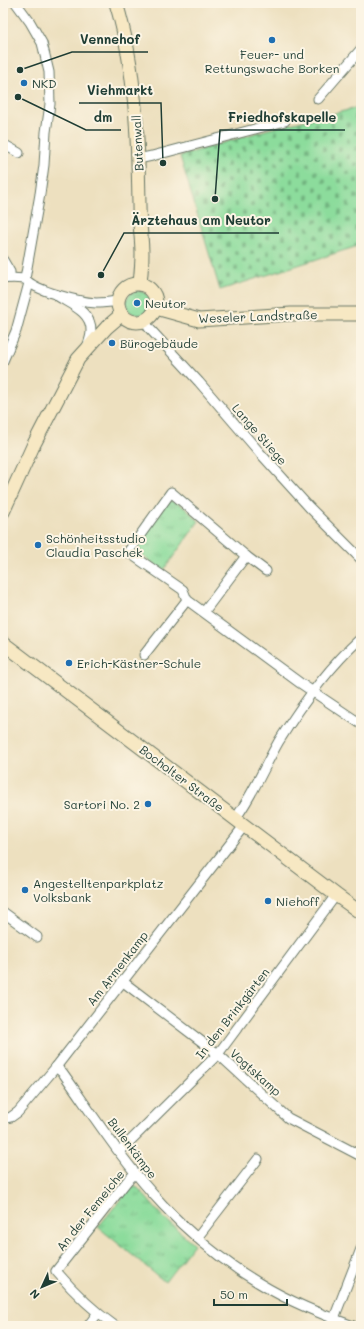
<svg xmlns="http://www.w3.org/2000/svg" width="364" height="1329" font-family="Mali,sans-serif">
  <defs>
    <pattern id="grass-tufts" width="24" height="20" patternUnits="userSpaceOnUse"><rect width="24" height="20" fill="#8cdc9c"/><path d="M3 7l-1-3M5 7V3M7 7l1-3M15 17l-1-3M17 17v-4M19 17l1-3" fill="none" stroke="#72b480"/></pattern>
    <pattern id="cemetery-stones" width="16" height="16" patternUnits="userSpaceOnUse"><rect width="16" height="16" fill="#8cdc9c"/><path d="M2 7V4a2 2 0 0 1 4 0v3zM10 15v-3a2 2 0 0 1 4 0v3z" fill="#72b480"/></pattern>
  </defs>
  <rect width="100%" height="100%" fill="#fcf5e5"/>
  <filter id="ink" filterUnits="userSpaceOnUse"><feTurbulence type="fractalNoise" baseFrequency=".025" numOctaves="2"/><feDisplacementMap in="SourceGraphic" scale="8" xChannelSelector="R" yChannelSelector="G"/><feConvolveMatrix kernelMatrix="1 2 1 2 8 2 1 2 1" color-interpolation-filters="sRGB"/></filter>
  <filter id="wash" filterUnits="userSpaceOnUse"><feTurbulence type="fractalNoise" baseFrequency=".012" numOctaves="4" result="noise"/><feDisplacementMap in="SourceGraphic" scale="16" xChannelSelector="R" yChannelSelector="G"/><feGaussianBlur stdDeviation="0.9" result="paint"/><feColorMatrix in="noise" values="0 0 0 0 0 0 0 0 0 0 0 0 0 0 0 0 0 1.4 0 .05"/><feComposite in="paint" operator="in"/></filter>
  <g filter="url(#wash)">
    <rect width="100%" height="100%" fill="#ede0bf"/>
    <!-- grass -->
    <g fill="url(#grass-tufts)" stroke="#568c68">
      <circle cx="138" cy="303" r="12"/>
      <path d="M 169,501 C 180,501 191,514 199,521 L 163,571 L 141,554 L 138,541 Z"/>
      <path d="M 131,1187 L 135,1187 L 138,1188 L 162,1216 L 194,1244 L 165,1282 L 98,1227 Z"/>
    </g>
    <!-- cemetery -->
    <path fill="url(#cemetery-stones)" stroke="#568c68" d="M 361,107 L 361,245 L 220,290 L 180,156 L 269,129 Z"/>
  </g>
  <g filter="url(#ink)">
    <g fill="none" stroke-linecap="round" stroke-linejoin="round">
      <defs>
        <g id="street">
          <path d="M 16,3 L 30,22 L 42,43 L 49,72 L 50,104 L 46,132 L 44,165 L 40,194 L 25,279"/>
          <path d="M 318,99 L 361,49"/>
          <path d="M 3,144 L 19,153"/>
          <path d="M 138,159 L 152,156 L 285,121"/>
          <path d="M 3,260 L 10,272 L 10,278"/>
          <path d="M 3,279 L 10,278 L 25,279 C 36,291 79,302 96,303 C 103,303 111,302 118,301"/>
          <path d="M 59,297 C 72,305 92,313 91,331 C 91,336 89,342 87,347"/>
          <path d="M 145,321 L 149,328 L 199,382 L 260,453 L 309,507 L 361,559"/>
          <path d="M 3,361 L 16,331 L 29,283"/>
          <path d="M 246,556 L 266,571"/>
          <path d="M 204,612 L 246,556 L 171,492 L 128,552 L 183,590 L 187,600 L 300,683 L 361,724"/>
          <path d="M 144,655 L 187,600"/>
          <path d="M 235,819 C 253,795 264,767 279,741 C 302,704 328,668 361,638"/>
          <path d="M 3,912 L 37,937"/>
          <path d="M 122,981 L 218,1054 L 288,1118 L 361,1156"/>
          <path d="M 56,1067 L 63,1073 C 95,1118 125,1165 163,1205 C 191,1235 224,1262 259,1283 C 288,1301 321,1314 353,1326"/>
          <path d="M 3,1119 L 11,1117 L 18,1112 L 56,1067 L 244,826"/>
          <path d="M 119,1151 L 126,1145 L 218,1054 L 336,895"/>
          <path d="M 197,1238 L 258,1159"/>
          <path d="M 88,1326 L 97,1314"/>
          <path d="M 115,1326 C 92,1310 74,1292 56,1271 L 128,1180 L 136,1173"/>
          <path d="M 331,1326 L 361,1249"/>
        </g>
        <g id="secondary">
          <path d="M 116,3 C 136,68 138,138 139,205 C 139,222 142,238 142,254 C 142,264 141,274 140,284"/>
          <circle cx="137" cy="303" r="19"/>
          <path d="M 156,308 L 199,320 L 291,314 L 361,314"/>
          <path d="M 3,512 L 33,446 L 78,359 L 107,327 L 121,315"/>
          <path d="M 3,643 L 336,895 L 361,913"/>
        </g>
      </defs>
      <!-- street casing -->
      <use href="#street" stroke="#677665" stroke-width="11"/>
      <!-- secondary casing -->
      <use href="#secondary" stroke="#677665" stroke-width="15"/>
      <!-- street -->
      <use href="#street" stroke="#fff" stroke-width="9"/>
      <!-- secondary -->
      <use href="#secondary" stroke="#f7e8c3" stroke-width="13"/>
    </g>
  </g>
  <!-- markers -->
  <g fill="#1f6fb2" stroke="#fcf5e5" stroke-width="1.5">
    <circle cx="272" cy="40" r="4"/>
    <circle cx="24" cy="83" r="4"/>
    <circle cx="137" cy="303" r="4"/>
    <circle cx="112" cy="343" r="4"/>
    <circle cx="38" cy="545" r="4"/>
    <circle cx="69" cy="663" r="4"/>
    <circle cx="148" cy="804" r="4"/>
    <circle cx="25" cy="890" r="4"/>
    <circle cx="268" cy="901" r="4"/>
  </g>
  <g text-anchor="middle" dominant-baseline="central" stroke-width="4" stroke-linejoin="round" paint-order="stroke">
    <!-- poi labels -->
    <g font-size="12" fill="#1f3d34" stroke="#fcf5e5" text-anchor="start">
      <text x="272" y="54" text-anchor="middle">Feuer- und<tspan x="272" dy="14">Rettungswache Borken</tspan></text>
      <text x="32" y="83">NKD</text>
      <text x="145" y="303">Neutor</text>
      <text x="120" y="343">Bürogebäude</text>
      <text x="46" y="538">Schönheitsstudio<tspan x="46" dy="14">Claudia Paschek</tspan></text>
      <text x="77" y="663">Erich-Kästner-Schule</text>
      <text x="140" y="804" text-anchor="end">Sartori No. 2</text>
      <text x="33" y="883">Angestelltenparkplatz<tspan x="33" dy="14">Volksbank</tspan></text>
      <text x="276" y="901">Niehoff</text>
    </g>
    <!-- street labels -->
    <g font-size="12" fill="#1f3d34" stroke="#fcf5e5">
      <text transform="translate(137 143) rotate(-93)">Butenwall</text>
      <text transform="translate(258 316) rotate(-2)">Weseler Landstraße</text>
      <text transform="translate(260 434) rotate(49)">Lange Stiege</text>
      <text transform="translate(182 778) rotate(37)">Bocholter Straße</text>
      <text transform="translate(117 968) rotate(-52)">Am Armenkamp</text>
      <text transform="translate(232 1013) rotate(-52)">In den Brinkgärten</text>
      <text transform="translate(256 1072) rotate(42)">Vogtskamp</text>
      <text transform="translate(133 1148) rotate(53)">Bullenkämpe</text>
      <text transform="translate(90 1210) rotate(-51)">An der Femeiche</text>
    </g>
  </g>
  <!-- callouts -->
  <path fill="none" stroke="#1f3d34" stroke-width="1.5" d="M20 70L72 52H148M163 163L161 103H79M18 97L86 130H121M215 199L220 130H345M101 275L124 233H279"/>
  <g fill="#1f3d34" stroke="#fcf5e5" stroke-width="1.5">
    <circle cx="20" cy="70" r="4"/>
    <circle cx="163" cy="163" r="4"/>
    <circle cx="18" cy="97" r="4"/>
    <circle cx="215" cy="199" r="4"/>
    <circle cx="101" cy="275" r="4"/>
  </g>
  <g font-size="13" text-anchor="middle" font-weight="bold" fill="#1f3d34" stroke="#fcf5e5" stroke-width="4" stroke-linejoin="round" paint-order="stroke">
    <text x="110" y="44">Vennehof</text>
    <text x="120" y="95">Viehmarkt</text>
    <text x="103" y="122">dm</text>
    <text x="282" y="122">Friedhofskapelle</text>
    <text x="201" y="225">Ärztehaus am Neutor</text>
  </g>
  <!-- margin -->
  <rect width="364" height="1329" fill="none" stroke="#fcf5e5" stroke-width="16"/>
  <!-- north arrow -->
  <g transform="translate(42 1287) rotate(226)" stroke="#fcf5e5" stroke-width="3" paint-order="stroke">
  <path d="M0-3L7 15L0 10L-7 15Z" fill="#1f3d34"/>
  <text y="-6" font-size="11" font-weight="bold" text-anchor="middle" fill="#1f3d34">N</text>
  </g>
  <!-- scale -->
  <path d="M214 1299v6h73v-6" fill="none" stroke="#1f3d34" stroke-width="2"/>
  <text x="220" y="1299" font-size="12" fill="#1f3d34" stroke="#fcf5e5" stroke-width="3" paint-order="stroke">50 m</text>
</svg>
